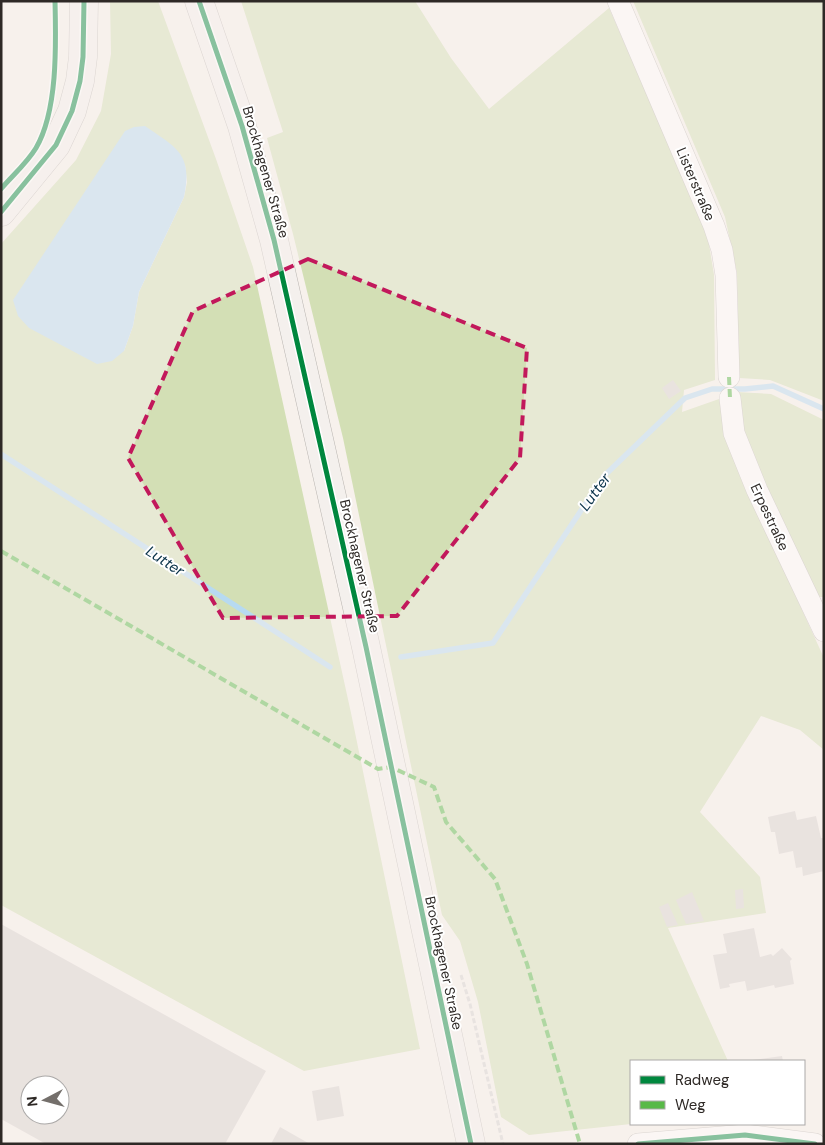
<svg xmlns="http://www.w3.org/2000/svg" width="825" height="1145" font-family="'DM Sans',sans-serif">
  <rect width="100%" height="100%" fill="#f7f1ec"/>
  <!-- green -->
  <g fill="#d3dfb5" fill-rule="evenodd">
    <path d="M 110,1 L 158,1 L 216,159 L 253,267 L 351,713 L 420,1049 L 304,1071 L 1,905 L 1,244 L 76,160 L 101,111 L 111,54 ZM 134,127 L 185,165 L 187,182 L 184,197 L 139,292 L 133,326 L 124,351 Z"/>
    <path d="M 241,1 L 415,1 L 451,58 L 489,109 L 609,8 L 707,232 L 714,275 L 715,380 L 684,390 L 682,412 L 719,399 L 727,435 L 748,492 L 824,658 L 824,750 L 800,730 L 761,716 L 700,812 L 760,877 L 766,913 L 668,928 L 728,1061 L 631,1061 L 631,1124 L 529,1135 L 501,1117 L 478,1002 L 460,941 L 442,915 L 343,438 L 293,234 L 267,138 L 283,132 Z"/>
    <path d="M 633,1 L 824,1 L 824,401 L 770,380 L 739,378 L 737,273 L 725,217 Z"/>
    <path d="M 736,392 L 771,394 L 824,420 L 824,597 L 818,597 L 741,432 Z"/>
  </g>
  <!-- water -->
  <path fill="#b7daf1" d="M 145,126 C 177,148 193,154 184,197 L 139,292 L 133,326 L 124,351 L 112,361 L 97,364 L 29,328 L 18,316 L 13,300 L 125,131 L 134,127 Z"/>
  <g fill="none" stroke-linecap="round" stroke-linejoin="round">
    <!-- stream -->
    <g stroke="#b7daf1" stroke-width="5.5">
      <path d="M 1,454 L 330,667"/>
      <path d="M 401,657 L 493,643 L 604,476 L 685,398 L 712,389 L 745,389 L 773,386 L 824,409"/>
    </g>
  </g>
  <!-- building -->
  <g fill="#d8d3cf" fill-rule="evenodd">
    <path d="M 673,380 L 681,391 L 669,399 L 662,388 Z"/>
    <path d="M 795,811 L 797,820 L 816,816 L 821,838 L 824,838 L 824,871 L 803,876 L 802,867 L 796,868 L 793,851 L 779,854 L 775,832 L 771,832 L 768,817 Z"/>
    <path d="M 743,889 L 744,908 L 736,909 L 735,890 Z"/>
    <path d="M 692,892 L 704,921 L 686,924 L 676,900 Z"/>
    <path d="M 668,903 L 678,925 L 667,927 L 659,907 Z"/>
    <path d="M 1,924 L 266,1071 L 225,1144 L 46,1144 L 1,1119 ZM 30,1085 L 60,1085 L 60,1115 L 30,1115 Z"/>
    <path d="M 754,928 L 760,957 L 771,954 L 773,956 L 782,948 L 792,959 L 790,961 L 794,984 L 775,988 L 774,985 L 747,991 L 745,981 L 729,984 L 730,987 L 720,989 L 713,955 L 727,953 L 723,934 Z"/>
    <path d="M 782,1056 L 783,1061 L 752,1061 L 752,1060 Z"/>
    <path d="M 339,1086 L 344,1116 L 317,1121 L 312,1091 Z"/>
    <path d="M 280,1127 L 310,1144 L 271,1144 Z"/>
  </g>
  <g fill="none" stroke-linecap="round" stroke-linejoin="round">
    <defs>
      <g id="minor">
        <path d="M 618,1 L 714,226 L 722,250 L 726,275 L 729,377"/>
        <path d="M 730,398 L 734,433 L 757,490 L 824,631"/>
        <path d="M 638,1144 L 745,1135 L 815,1144"/>
      </g>
      <g id="secondary">
        <path d="M 199,1 L 242,126 L 274,240 L 366,647 L 471,1144"/>
        <path d="M 1,212 L 56,145 L 72,111 L 80,81 L 83,57 L 84,1"/>
      </g>
    </defs>
    <!-- minor casing -->
    <use href="#minor" stroke="#b9b5b1" stroke-width="22"/>
    <!-- secondary casing -->
    <use href="#secondary" stroke="#b9b5b1" stroke-width="29"/>
    <!-- path -->
    <path stroke="#d4d2d0" stroke-width="3" stroke-dasharray="5 2.5" stroke-linecap="butt" d="M 461,975 L 470,1004 L 503,1144"/>
    <!-- minor -->
    <use href="#minor" stroke="#fefdfc" stroke-width="21"/>
    <!-- secondary -->
    <use href="#secondary" stroke="#f4f0ed" stroke-width="28"/>
    <!-- quiet -->
    <g stroke="#58b947" stroke-width="4" stroke-dasharray="8 4" stroke-linecap="butt">
      <path d="M 729,377 L 730,398"/>
      <path d="M 1,551 L 378,769 L 391,767 L 434,787 L 446,822 L 495,879 L 527,964 L 580,1144"/>
    </g>
    <defs>
      <g id="cycleway">
        <path d="M 199,1 L 242,126 L 274,240 L 366,647 L 471,1144"/>
        <path d="M 1,189 C 12,176 27,163 36,148 C 58,110 56,44 55,1"/>
        <path d="M 1,212 L 56,145 L 72,111 L 80,81 L 83,57 L 84,1"/>
        <path d="M 638,1144 L 745,1135 L 815,1144"/>
      </g>
    </defs>
    <!-- cycleway casing -->
    <use href="#cycleway" stroke="#fff" stroke-width="8"/>
    <!-- cycleway -->
    <use href="#cycleway" stroke="#00873e" stroke-width="5"/>
  </g>
  <!-- marked area -->
  <path d="M0 0H825V1145H0ZM 308,259 L 527,348 L 520,458 L 397,616 L 223,618 L 128,458 L 193,311 Z" fill="#f7f1ec" fill-opacity=".55" fill-rule="evenodd"/>
  <path fill="none" stroke="#c2185b" stroke-width="4" stroke-dasharray="10 6" stroke-linejoin="round" d="M 308,259 L 527,348 L 520,458 L 397,616 L 223,618 L 128,458 L 193,311 Z"/>
  <g text-anchor="middle" dominant-baseline="central" stroke-width="4" stroke-linejoin="round" paint-order="stroke">
    <!-- street labels -->
    <g font-size="14" fill="#2e2926" stroke="#fff">
      <text transform="translate(266 172) rotate(74)">Brockhagener Straße</text>
      <text transform="translate(696 184) rotate(67)">Listerstraße</text>
      <text transform="translate(770 517) rotate(65)">Erpestraße</text>
      <text transform="translate(360 566) rotate(77)">Brockhagener Straße</text>
      <text transform="translate(444 963) rotate(78)">Brockhagener Straße</text>
    </g>
    <!-- water labels -->
    <g font-size="15" font-style="italic" fill="#093249" stroke="#fff">
      <text transform="translate(595 492) rotate(-54)">Lutter</text>
      <text transform="translate(165 561) rotate(33)">Lutter</text>
    </g>
  </g>
  <!-- border -->
  <rect width="825" height="1145" fill="none" stroke="#2e2926" stroke-width="5"/>
  <!-- legend -->
  <rect x="630" y="1060" width="175" height="65" fill="#ffffff" stroke="#aba9a8"/>
  <rect x="640" y="1076" width="25" height="8" fill="#00873e" stroke="#aba9a8"/>
  <text x="675" y="1085" font-size="15" fill="#2e2926">Radweg</text>
  <rect x="640" y="1101" width="25" height="8" fill="#58b947" stroke="#aba9a8"/>
  <text x="675" y="1110" font-size="15" fill="#2e2926">Weg</text>
  <!-- north arrow -->
  <g transform="translate(45 1100) rotate(264)"><circle r="24" fill="#ffffff" stroke="#aba9a8"/>
  <path d="M0-4L9 19L0 12L-9 19Z" fill="#746f6b"/>
  <text y="-8" font-size="14" font-weight="bold" text-anchor="middle" fill="#2e2926">N</text>
  </g>
</svg>
